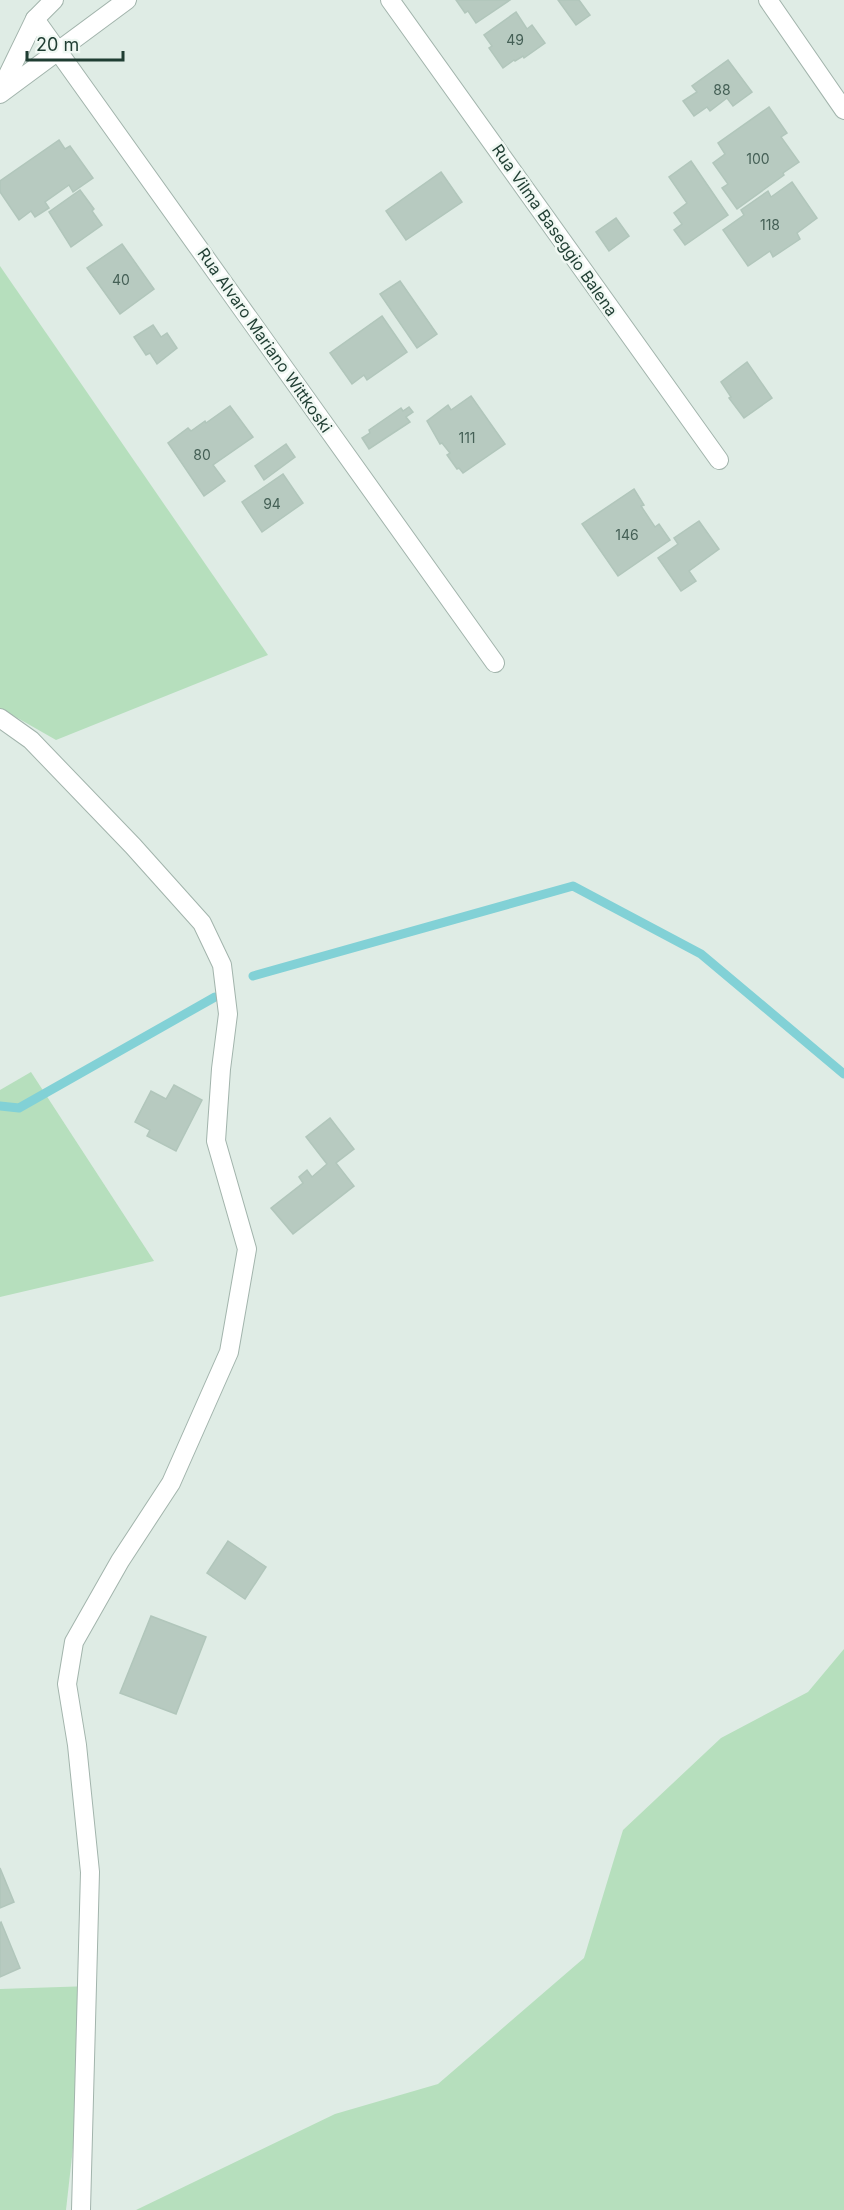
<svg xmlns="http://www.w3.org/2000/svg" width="844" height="2210" font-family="Inter,sans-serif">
  <rect width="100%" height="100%" fill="#dfece5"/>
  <!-- green -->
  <g fill="#b6dfbd">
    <path d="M 0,266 L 268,655 L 56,740 L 0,708 Z"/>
    <path d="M 31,1072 L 154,1261 L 0,1297 L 0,1090 Z"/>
    <path d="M 844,1649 L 844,2210 L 136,2210 L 335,2114 L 438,2084 L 584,1958 L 623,1830 L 721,1738 L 808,1692 Z"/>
    <path d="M 91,1986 L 66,2210 L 0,2210 L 0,1989 Z"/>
  </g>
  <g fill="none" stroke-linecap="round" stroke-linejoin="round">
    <!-- stream -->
    <g stroke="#82d1d6" stroke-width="9">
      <path d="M 253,976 L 573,886 L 701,954 L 844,1074"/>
      <path d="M 0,1106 L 19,1108 L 215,997"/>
    </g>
  </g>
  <!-- building -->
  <g fill="#b7cac0" stroke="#b1c6bb" stroke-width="1.5">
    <path d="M 456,0 L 510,0 L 476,23 L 468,11 L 465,13 Z"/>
    <path d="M 558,0 L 579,0 L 590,15 L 576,25 Z"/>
    <path d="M 516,12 L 527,29 L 532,25 L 545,43 L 524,58 L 523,56 L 515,61 L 514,60 L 503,68 L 489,48 L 492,46 L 484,35 Z"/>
    <path d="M 728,60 L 752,92 L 733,106 L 727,98 L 710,111 L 707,107 L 694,116 L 683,101 L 697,92 L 692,86 Z"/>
    <path d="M 769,107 L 787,133 L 781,137 L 799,162 L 783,173 L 784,175 L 737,209 L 722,188 L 728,184 L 713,163 L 725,154 L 718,143 Z"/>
    <path d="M 59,140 L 65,149 L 70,146 L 93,178 L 73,192 L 69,185 L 45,202 L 49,208 L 35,217 L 31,211 L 19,220 L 0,192 L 0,181 Z"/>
    <path d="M 691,161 L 728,215 L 685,245 L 674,230 L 682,224 L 674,213 L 687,203 L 669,177 Z"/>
    <path d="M 441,172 L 462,202 L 406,240 L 386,211 Z"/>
    <path d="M 792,182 L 817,218 L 797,233 L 800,239 L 773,257 L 770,251 L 748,266 L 723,230 L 744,215 L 741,210 L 768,191 L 771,197 Z"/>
    <path d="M 80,190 L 94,209 L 92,211 L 102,225 L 71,247 L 49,212 Z"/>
    <path d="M 616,218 L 629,236 L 609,251 L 596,232 Z"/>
    <path d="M 122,244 L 154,289 L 120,314 L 87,268 Z"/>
    <path d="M 400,281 L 437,334 L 417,348 L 380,294 Z"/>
    <path d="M 382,316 L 407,352 L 367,380 L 364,375 L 352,384 L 330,353 Z"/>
    <path d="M 153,325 L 161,337 L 167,333 L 177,348 L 157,364 L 150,353 L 146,355 L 134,337 Z"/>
    <path d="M 747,362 L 772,398 L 744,418 L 729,398 L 731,397 L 721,382 Z"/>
    <path d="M 471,396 L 505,444 L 463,473 L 459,468 L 457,469 L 447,455 L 450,453 L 442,443 L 440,444 L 427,421 L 448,405 L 451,410 Z"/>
    <path d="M 230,406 L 253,437 L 213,465 L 225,481 L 204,496 L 168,443 L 188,428 L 191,431 L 205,421 L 206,423 Z"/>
    <path d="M 409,407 L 413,412 L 406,417 L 410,422 L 369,449 L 362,438 L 370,433 L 369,430 L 401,408 L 403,411 Z"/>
    <path d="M 286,444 L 295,457 L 264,480 L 255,466 Z"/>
    <path d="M 283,474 L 303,503 L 262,532 L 242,502 Z"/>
    <path d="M 634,489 L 644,505 L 641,506 L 655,527 L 659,524 L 670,540 L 618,576 L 582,524 Z"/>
    <path d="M 699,521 L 719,549 L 689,571 L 696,581 L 681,591 L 658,558 L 678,544 L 674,538 Z"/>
    <path d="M 174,1085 L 202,1100 L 176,1151 L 147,1136 L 150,1130 L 135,1122 L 151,1091 L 166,1099 Z"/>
    <path d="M 330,1118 L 354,1149 L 336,1163 L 354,1186 L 293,1234 L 271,1208 L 303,1183 L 299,1177 L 307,1170 L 312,1177 L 327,1164 L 306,1137 Z"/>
    <path d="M 228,1541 L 266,1567 L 245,1599 L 207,1573 Z"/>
    <path d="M 151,1616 L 206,1637 L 176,1714 L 120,1693 Z"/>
    <path d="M 0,1868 L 14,1902 L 0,1908 Z"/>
    <path d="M 1,1922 L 20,1968 L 0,1977 L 0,1923 Z"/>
  </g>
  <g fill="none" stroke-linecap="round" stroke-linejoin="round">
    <defs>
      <path id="lane" d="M 0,718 L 31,740 L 133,846 L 202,923 L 222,965 L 228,1014 L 221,1069 L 216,1141 L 247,1249 L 229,1352 L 171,1483 L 120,1561 L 74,1642 L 67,1684 L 77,1745 L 90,1872 L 81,2210"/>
      <g id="street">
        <path d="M 390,0 L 719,460"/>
        <path d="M 768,0 L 844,110"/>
        <path d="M 35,19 L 495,663"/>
        <path d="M 0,91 L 35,19 L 54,0"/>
        <path d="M 0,94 L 127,0"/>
      </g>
    </defs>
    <!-- lane casing -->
    <use href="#lane" stroke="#a2b4ac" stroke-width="20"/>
    <!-- street casing -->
    <use href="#street" stroke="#a2b4ac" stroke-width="20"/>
    <!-- lane -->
    <use href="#lane" stroke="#fff" stroke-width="18"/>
    <!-- street -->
    <use href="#street" stroke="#fff" stroke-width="18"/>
  </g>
  <g text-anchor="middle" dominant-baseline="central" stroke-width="5" stroke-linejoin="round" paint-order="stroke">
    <!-- number labels -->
    <g font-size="14" fill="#456056">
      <text x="515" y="39">49</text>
      <text x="722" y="89">88</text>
      <text x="758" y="158">100</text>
      <text x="770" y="224">118</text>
      <text x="121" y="279">40</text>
      <text x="467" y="437">111</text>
      <text x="202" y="454">80</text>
      <text x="272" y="503">94</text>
      <text x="627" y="534">146</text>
    </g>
    <!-- street labels -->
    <g font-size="16" fill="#1f3d32" stroke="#f0f8f3">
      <text transform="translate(555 230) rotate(55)">Rua Vilma Baseggio Balena</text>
      <text transform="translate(265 340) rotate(55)">Rua Alvaro Mariano Wittkoski</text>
    </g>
  </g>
  <!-- scale -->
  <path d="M27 51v9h96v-9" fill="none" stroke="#1f3d32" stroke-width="3"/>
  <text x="36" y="51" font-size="18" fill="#1f3d32" stroke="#f0f8f3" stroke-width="4.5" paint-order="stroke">20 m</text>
</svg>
